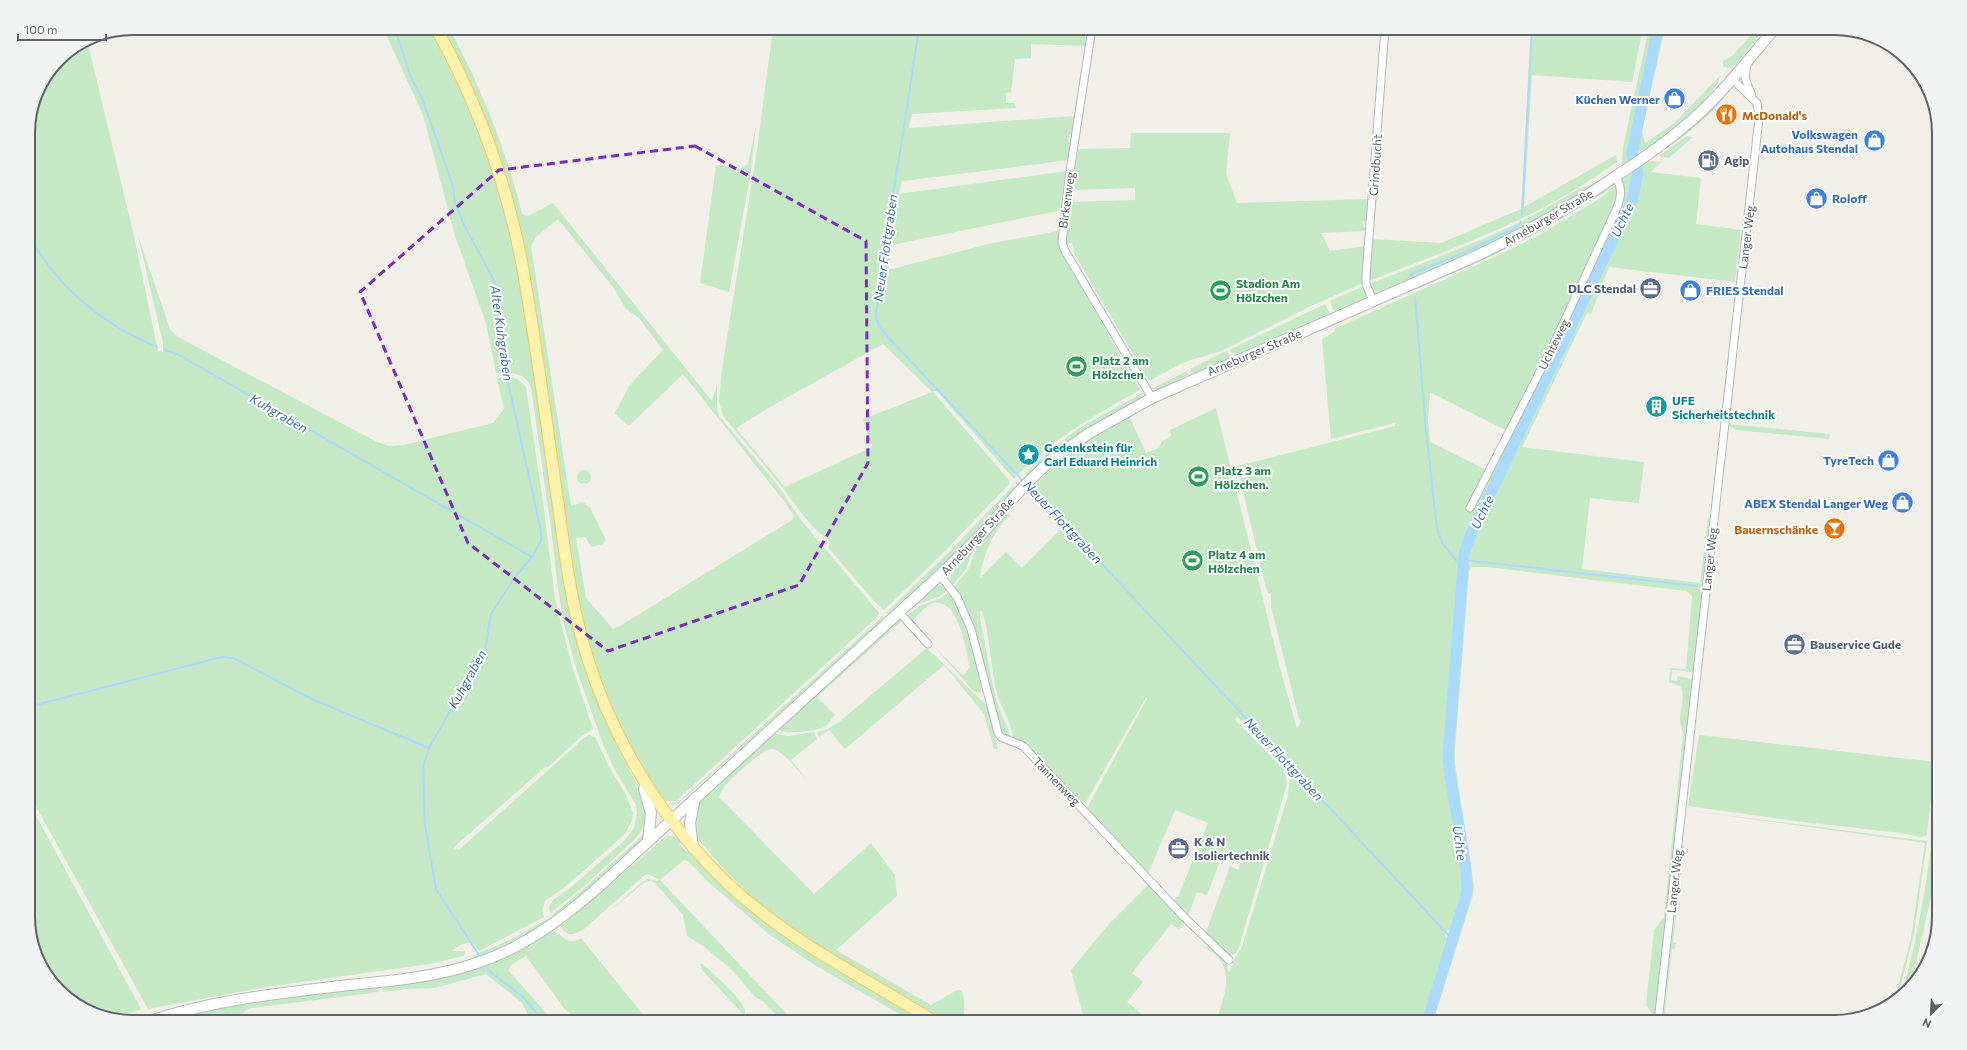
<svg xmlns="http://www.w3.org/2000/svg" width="1967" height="1050" font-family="Commissioner,sans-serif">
  <rect width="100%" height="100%" fill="#f1efe8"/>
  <!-- green -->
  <g fill="#c5e8c5" fill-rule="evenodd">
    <path d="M 383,28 L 432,28 L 457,78 L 492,166 L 514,246 L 589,676 L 613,739 L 642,794 L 646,811 L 643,828 L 635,839 L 583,887 L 550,913 L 549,906 L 553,900 L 570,888 L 624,841 L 634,828 L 637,814 L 636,805 L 614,768 L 603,744 L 576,668 L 564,624 L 558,589 L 551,529 L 531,387 C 525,372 510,372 496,373 L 486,323 L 455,236 L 423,115 Z"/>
    <path d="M 440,28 L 449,28 C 481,87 506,149 522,214 L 528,216 L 553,203 L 712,401 L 717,384 L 717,407 L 719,416 L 776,483 L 801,520 L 879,613 L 878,616 L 676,801 L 664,801 L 625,739 L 597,675 L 577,604 L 519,237 ZM 558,219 L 613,287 L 626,309 L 639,318 L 663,350 L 629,386 L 615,413 L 626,424 L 630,425 L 683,374 L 784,501 L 794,516 L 792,520 L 620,626 L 613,629 L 586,598 L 576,538 L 585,537 L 591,547 L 603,544 L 606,540 L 590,508 L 583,502 L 571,506 L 531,246 L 536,237 Z"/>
    <path d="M 773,28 L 1021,28 L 1022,33 L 1087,35 L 1086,46 L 1031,44 L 1031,58 L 1015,59 L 1011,93 L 1006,93 L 1006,103 L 1015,103 L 1016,108 L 912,114 L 909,128 L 1075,116 L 1073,133 L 1069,135 L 1068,142 L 1071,144 L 1069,160 L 902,181 L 899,194 L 1067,171 L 1062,210 L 892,245 L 888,270 L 988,244 L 1058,231 L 1059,245 L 1065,259 L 1140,390 C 1093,416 1051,440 1014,479 L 937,391 L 934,391 L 933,392 L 1008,479 L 1010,483 L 939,557 L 884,610 L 872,599 L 829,548 L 829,540 C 807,525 795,503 778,482 C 761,460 741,438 723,416 L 719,401 L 722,369 L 757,150 ZM 883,344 L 932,392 L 863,419 L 872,447 L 785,487 L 736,428 L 770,407 Z"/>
    <path d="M 1531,28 L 1643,28 L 1632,82 L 1532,75 L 1524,207 L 1616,155 L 1617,162 C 1600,173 1583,185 1566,195 C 1504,231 1435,255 1369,281 L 1373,239 L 1441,243 L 1521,209 Z"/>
    <path d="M 1649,28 L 1665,28 L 1642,131 L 1645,143 L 1673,124 L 1720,76 C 1718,95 1659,141 1642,152 L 1636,151 L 1637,156 L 1622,165 L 1623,147 Z"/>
    <path d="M 1760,33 L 1761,34 L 1737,63 L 1728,68 L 1723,66 L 1723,61 L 1732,56 L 1752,34 Z"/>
    <path d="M 87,40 L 134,236 L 158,351 L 163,352 L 163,343 L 138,236 L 170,329 L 178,337 L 375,441 L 389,446 L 403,445 L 493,423 L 504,409 L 497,379 C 509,374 520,378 526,388 L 544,509 L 555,599 L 572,666 L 593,729 L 583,735 L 548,767 L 544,768 L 454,847 L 454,849 L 459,850 L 583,739 L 589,735 L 595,737 L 597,741 L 607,763 L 626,795 L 633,813 L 632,821 L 625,834 L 565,887 L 545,901 L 542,911 L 544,917 L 542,918 L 479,951 L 472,942 L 462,944 L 451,951 L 465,951 L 464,956 L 429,964 L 266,987 L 148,1009 L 28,792 L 28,126 L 39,87 L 59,59 Z"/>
    <path d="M 1726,93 C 1723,105 1673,148 1659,152 L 1699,121 Z"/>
    <path d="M 756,125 L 751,171 L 729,292 L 700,283 L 716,165 L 740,169 L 748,164 Z"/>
    <path d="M 1131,133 L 1230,133 L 1226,174 L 1237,203 L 1369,199 L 1368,221 L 1362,221 L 1363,226 L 1367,229 L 1367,231 L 1321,233 L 1330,251 L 1366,246 L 1363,283 L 1313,305 L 1221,351 L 1182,363 L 1149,381 L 1075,255 L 1072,243 L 1065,243 L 1070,202 L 1135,200 L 1135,188 L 1072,190 L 1078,149 L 1130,148 Z"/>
    <path d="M 1687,136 L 1693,137 L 1669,158 L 1659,156 Z"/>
    <path d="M 1649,161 L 1662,162 L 1650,172 L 1701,178 L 1696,224 L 1741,230 L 1735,282 L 1609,267 L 1591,314 L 1587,313 L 1522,447 L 1644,462 L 1639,503 L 1590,498 L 1582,569 L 1700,583 L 1708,517 L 1711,521 L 1694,672 L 1672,670 L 1671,680 L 1677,681 L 1678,676 L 1692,679 L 1655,1022 L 1651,1022 L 1652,1013 L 1646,1005 L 1654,930 L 1664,917 L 1683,735 C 1683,729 1680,725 1680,720 C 1680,710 1686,694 1680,686 L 1669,682 L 1670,668 L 1686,669 L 1692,596 L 1686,591 L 1487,567 L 1471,567 L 1469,572 L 1455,749 L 1455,763 L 1471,868 L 1474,886 L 1473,895 L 1433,1022 L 1429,1022 L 1469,893 L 1466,862 L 1450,760 L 1455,691 L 1452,692 L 1446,770 L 1465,884 L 1464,895 L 1453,933 L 1448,930 L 1445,934 L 1448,942 L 1424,1022 L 1216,1022 C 1225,995 1238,964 1204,947 L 1210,946 L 1227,961 L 1228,971 L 1230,972 L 1235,958 L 1242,947 L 1288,795 L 1290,777 L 1287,770 L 1237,716 L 1235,720 L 1284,770 L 1287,784 L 1239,947 L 1236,953 L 1228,957 L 1205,935 L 1230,866 L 1238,870 L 1243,855 L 1225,848 L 1207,895 L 1197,892 L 1188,916 L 1174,902 L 1176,897 L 1178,897 L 1208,823 L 1175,810 L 1148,874 L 1133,861 L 1137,861 L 1131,858 L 1086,810 L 1147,699 L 1146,697 L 1086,802 L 1082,804 L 1078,802 L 1023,742 L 1013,737 C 1014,730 1001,706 998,697 C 990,668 991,638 982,611 L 980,611 L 980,619 C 987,650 990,683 1001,714 C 1004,721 1010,729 1009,737 L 1003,734 L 975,634 L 965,607 L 954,587 L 968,570 L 978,545 L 1007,513 L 1011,516 C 995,524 981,561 980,578 L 1006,552 L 1022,568 L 1062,528 L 1027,492 C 1057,462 1092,437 1129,416 L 1146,453 L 1159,448 L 1162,441 L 1171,436 L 1170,430 L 1216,408 L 1280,668 L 1297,729 L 1301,721 L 1299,719 L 1271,607 L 1271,594 L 1268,593 L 1265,584 L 1237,466 L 1395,426 L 1395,423 L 1331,439 L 1322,339 L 1335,331 L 1334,329 L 1499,255 L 1536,237 L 1606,195 L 1612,186 L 1617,183 L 1620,190 L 1619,196 L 1534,378 L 1507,431 L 1430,392 L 1428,421 L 1430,442 L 1486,470 L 1466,509 L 1468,513 L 1477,501 L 1492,467 L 1528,401 L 1618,212 L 1623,196 L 1621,180 Z"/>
    <path d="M 1604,180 L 1505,239 L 1378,295 L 1373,293 L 1369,284 C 1421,264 1474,244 1525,220 C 1551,207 1575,187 1604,180 Z"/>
    <path d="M 1610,186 L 1607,191 L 1541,231 L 1490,257 L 1393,299 L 1392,298 Z"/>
    <path d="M 1364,286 L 1367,294 L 1364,300 L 1338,313 L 1333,310 L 1330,301 Z"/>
    <path d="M 1325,304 L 1329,312 L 1328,317 L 1244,354 L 1243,352 L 1236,355 L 1229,350 Z"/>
    <path d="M 1226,351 L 1234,358 L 1193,374 L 1190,369 Z"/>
    <path d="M 1187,371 L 1189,375 L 1159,389 L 1151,389 Z"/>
    <path d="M 1144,392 L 1141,398 L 1122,409 L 1028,477 L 1026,473 L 1050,451 L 1079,428 Z"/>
    <path d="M 1729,424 L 1830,434 L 1829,439 L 1736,430 L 1729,426 Z"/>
    <circle cx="584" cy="477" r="7"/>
    <path d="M 1013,486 L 1016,488 L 968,543 L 890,614 L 886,613 L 948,553 Z"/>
    <path d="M 974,548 L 966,569 L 953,585 C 943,571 965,558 974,548 Z"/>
    <path d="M 940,585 L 949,589 L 940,596 L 918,604 L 905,614 L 906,610 L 932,587 Z"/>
    <path d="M 950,591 L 967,625 L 982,686 L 980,692 L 978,693 L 972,689 L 931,643 L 963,676 L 970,667 C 966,651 959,597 933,603 C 925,606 918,615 912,621 L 930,640 L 929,641 L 906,616 L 920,606 L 941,598 Z"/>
    <path d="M 883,616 L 884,621 L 679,803 L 672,805 L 668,804 L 679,802 Z"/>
    <path d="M 898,617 L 904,619 L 817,697 L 835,715 C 831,719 828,725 824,727 C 816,731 787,734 780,731 L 779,726 Z"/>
    <path d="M 927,648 L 987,706 L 998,749 L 994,749 L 984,714 L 944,665 L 845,749 L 829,730 L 819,737 L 817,732 L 828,729 L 839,722 Z"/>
    <path d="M 814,732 L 817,739 L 791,760 L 808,781 C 798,771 787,755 774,749 C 765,746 731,778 725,786 C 722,789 721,793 719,797 L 814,894 L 871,843 L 895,875 L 897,896 L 836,950 L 931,1005 L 957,990 L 961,990 C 966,997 964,1013 963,1022 L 942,1022 L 778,920 L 730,876 L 696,837 L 693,829 L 695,810 L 700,800 L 772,733 L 788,736 Z"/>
    <path d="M 1699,735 L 1935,762 L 1927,835 L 1921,837 L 1901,833 L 1803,822 L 1688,806 Z"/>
    <path d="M 1939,768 L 1939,827 L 1930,902 L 1911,984 L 1902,993 C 1923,920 1933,844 1939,768 Z"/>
    <path d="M 28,801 L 141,1009 L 117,1018 L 86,1011 L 46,975 L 28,924 Z"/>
    <path d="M 1686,810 L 1927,841 L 1914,934 L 1897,999 L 1894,1002 L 1911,938 L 1925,843 Z"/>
    <path d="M 644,831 L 643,838 L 637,846 L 575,903 L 554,917 L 551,916 L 587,886 L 641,837 Z"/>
    <path d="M 666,836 C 672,835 677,837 681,842 L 679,844 L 685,851 L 690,852 L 709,873 L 928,1022 L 913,1022 L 813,964 L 770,935 L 707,881 L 689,862 L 684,860 L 660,880 L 794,1022 L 783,1022 L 763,1001 L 755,997 L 733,971 L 702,945 L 687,936 L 683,915 L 655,883 L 651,881 L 645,882 L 611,910 L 642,882 L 648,879 L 658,881 L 659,879 L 650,875 L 645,875 L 584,929 C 575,935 566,938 561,926 L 562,922 L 599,894 Z"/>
    <path d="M 1682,846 L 1684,846 L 1673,942 L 1676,943 L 1675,949 L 1672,949 L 1664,1022 L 1663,1022 Z"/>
    <path d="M 1149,884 L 1185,922 L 1179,929 L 1171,924 L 1132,973 L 1143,982 L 1127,1002 L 1143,1015 L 1138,1022 L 1085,1022 L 1071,970 L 1109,924 Z"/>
    <path d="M 547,919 L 547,923 L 528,937 L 475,960 L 472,956 L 510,940 Z"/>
    <path d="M 550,931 C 564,931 564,949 581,938 L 649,1022 L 580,1022 L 564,1008 L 526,956 L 511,965 L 508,970 L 554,1022 L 531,1021 L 522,1003 L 486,974 L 435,988 L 406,989 L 383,992 L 382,986 L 432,980 L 479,968 L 492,964 Z"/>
    <path d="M 700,964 L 703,964 C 712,973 747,1002 745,1013 L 743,1014 L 702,970 Z"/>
    <path d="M 378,986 L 379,992 L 251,1008 L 246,1010 L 242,1014 L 244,1022 L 160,1022 C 231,1004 304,995 378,986 Z"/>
    <path d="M 519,1014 L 523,1015 L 526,1022 L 481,1022 L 505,1015 Z"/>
  </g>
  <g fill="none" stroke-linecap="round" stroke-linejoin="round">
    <!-- stream -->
    <g stroke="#aadaff" stroke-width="2">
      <path d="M 395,28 L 410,75 L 423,101 L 453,186 L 455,203 L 465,227 L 495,282 L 507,378 L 541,531 L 541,541 L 532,557"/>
      <path d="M 919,28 L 902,140 L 880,273 L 876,318 L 879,326 L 890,339 L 1024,482"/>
      <path d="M 1522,216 L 1532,28"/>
      <path d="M 28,234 C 56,286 103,325 157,347"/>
      <path d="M 1412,277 L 1411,274 L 1466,252 L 1519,226 L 1521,221"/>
      <path d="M 1415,297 L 1426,430 L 1437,529 L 1443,544 L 1463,569"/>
      <path d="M 165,350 L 179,355 L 532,557 L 515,577 L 491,614 L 485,650 L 429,748 L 423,767 L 425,826 L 436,889 L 481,958"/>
      <path d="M 1029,486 L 1453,940"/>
      <path d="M 1464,560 L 1697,586"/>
      <path d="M 28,707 L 222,657 L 233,658 L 314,700 L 429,748"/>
      <path d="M 484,963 L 491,972 L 524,998 L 544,1022"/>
      <path d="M 532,1019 L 541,1017"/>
      <path d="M 519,1022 L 523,1021"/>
    </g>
    <!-- river -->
    <path stroke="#aadaff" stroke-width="11" d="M 1427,1022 L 1467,892 C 1467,847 1451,802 1448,756 L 1464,555 L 1470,536 L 1632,200 L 1638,173 L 1632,154 L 1633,148 L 1658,28"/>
    <defs>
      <g id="minor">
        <path d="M 1092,28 L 1069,178 L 1062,242 L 1065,251 L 1152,398"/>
        <path d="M 1747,62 L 1745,78 L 1752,96"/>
        <path d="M 1373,301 L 1366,284 L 1366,276 L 1385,28"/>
        <path d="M 1470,508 L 1551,350 L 1616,210 C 1621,198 1623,189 1616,177"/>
        <path d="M 940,575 L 957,597 L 971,629 L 998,733 L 1001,737 L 1023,746 L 1184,917 L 1229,960"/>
        <path d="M 899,612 L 928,644"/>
        <path d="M 1658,1022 L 1759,118 L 1757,103 L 1732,79"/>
      </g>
      <g id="secondary">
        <path d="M 646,784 L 644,789 L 651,813 L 648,840"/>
        <path d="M 693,848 L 690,823 L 695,798"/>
        <path d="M 147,1022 C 211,1000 281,993 349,985 C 391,981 436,977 477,963 C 522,948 558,922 594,891 L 940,575 L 982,534 L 1023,487 L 1051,460 L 1088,434 L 1152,398 L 1474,257 C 1525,233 1573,206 1619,174 C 1644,158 1669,140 1692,120 C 1723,93 1749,59 1775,28"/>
      </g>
      <path id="primary" d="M 436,28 C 476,100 505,178 521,259 C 536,340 546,422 558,503 C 565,554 571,604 586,653 C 611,736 657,812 717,873 C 781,938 859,974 935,1022"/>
    </defs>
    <!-- minor casing -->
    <use href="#minor" stroke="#b5b8bc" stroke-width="9"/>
    <!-- secondary casing -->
    <use href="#secondary" stroke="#b6babf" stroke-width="12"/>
    <!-- primary casing -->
    <use href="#primary" stroke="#f2c960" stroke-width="13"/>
    <!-- minor -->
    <use href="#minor" stroke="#fff" stroke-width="7"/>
    <!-- secondary -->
    <use href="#secondary" stroke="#fff" stroke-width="10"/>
    <!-- primary -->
    <use href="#primary" stroke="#fff2af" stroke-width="11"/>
  </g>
  <!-- marked area -->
  <path fill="none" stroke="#7b2cbf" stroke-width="3" stroke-dasharray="8 5" stroke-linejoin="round" d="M 695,146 L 866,241 L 868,463 L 799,585 L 608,651 L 468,543 L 360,292 L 499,170 Z"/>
  <!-- icons -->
  <defs>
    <symbol id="shop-disc" viewBox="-11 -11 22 22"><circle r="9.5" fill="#3f7fe0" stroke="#fff"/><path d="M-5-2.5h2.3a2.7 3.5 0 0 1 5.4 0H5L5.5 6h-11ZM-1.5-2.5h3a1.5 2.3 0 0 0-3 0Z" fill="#fff"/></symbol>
    <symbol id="restaurant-disc" viewBox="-11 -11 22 22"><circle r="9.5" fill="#e8710a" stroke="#fff"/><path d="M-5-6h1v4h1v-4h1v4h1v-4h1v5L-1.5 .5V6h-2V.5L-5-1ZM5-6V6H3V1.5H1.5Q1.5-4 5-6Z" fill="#fff"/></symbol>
    <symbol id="fuel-disc" viewBox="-11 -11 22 22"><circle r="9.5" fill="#5c6f8a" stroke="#fff"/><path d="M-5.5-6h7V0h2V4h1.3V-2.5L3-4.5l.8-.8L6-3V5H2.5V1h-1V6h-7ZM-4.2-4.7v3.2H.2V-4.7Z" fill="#fff"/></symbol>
    <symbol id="office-disc" viewBox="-11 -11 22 22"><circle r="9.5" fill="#5c6f8a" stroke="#fff"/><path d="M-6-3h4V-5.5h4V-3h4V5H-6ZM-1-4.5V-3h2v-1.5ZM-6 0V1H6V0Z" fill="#fff"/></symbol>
    <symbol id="stadium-disc" viewBox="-11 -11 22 22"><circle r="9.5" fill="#2e9e5b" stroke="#fff"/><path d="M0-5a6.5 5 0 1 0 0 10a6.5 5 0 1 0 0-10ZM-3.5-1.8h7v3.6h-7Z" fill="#fff"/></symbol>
    <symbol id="building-disc" viewBox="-11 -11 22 22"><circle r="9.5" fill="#0f9aa8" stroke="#fff"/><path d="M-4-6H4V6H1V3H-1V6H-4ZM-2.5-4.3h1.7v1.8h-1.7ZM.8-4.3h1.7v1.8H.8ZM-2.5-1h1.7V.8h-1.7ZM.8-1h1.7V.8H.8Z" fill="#fff"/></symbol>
    <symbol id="sight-disc" viewBox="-11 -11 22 22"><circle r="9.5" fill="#0f9aa8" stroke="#fff"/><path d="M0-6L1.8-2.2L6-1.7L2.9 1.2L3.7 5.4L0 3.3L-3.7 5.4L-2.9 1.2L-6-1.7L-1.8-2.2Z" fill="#fff"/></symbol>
    <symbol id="bar-disc" viewBox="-11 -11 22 22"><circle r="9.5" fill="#e8710a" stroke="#fff"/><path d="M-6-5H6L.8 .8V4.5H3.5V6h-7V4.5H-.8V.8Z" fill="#fff"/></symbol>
  </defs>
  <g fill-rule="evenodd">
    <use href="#shop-disc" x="1662" y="86" width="25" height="25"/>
    <use href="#restaurant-disc" x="1714" y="102" width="25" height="25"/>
    <use href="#shop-disc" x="1862" y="128" width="25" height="25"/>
    <use href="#fuel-disc" x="1696" y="148" width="25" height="25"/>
    <use href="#shop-disc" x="1804" y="186" width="25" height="25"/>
    <use href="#office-disc" x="1638" y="276" width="25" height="25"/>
    <use href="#stadium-disc" x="1208" y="278" width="25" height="25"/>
    <use href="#shop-disc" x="1678" y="278" width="25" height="25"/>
    <use href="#stadium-disc" x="1064" y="354" width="25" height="25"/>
    <use href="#building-disc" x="1644" y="394" width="25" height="25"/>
    <use href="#sight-disc" x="1016" y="442" width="25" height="25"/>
    <use href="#shop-disc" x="1876" y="448" width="25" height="25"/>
    <use href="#stadium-disc" x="1186" y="464" width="25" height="25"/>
    <use href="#shop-disc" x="1890" y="490" width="25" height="25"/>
    <use href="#bar-disc" x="1822" y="516" width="25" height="25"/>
    <use href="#stadium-disc" x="1180" y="548" width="25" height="25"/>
    <use href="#office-disc" x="1782" y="632" width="25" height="25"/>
    <use href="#office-disc" x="1166" y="836" width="25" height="25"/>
  </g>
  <g text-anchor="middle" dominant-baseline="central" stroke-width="4" stroke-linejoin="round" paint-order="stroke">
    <!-- shop labels -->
    <g font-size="12" font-weight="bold" fill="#366cbe" stroke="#fff" text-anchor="end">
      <text x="1660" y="99">Küchen Werner</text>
      <text x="1858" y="134">Volkswagen<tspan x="1858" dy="14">Autohaus Stendal</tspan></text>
      <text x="1832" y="198" text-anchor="start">Roloff</text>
      <text x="1706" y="290" text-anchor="start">FRIES Stendal</text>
      <text x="1874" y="460">TyreTech</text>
      <text x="1888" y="503">ABEX Stendal Langer Weg</text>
    </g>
    <!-- food labels -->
    <g font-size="12" font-weight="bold" fill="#c56008" stroke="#fff" text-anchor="start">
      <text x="1742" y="115">McDonald's</text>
      <text x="1818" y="529" text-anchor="end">Bauernschänke</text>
    </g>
    <!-- service labels -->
    <g font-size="12" font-weight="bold" fill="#4e5e75" stroke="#fff" text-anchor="start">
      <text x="1724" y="160">Agip</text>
      <text x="1636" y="288" text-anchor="end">DLC Stendal</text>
      <text x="1810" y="644">Bauservice Gude</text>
      <text x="1194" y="841">K &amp; N<tspan x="1194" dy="14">Isoliertechnik</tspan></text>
    </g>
    <!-- street labels -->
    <g font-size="12" fill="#5f6368" stroke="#fff">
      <text transform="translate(1375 165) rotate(-86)">Grindbucht</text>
      <text transform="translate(1066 200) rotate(-82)">Birkenweg</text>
      <text transform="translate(1548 217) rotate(-30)">Arneburger Straße</text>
      <text transform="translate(1746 237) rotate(-83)">Langer Weg</text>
      <text transform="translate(1553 344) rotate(-64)">Uchteweg</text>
      <text transform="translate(1254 352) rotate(-23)">Arneburger Straße</text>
      <text transform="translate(977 536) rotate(-47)">Arneburger Straße</text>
      <text transform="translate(1709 559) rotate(-84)">Langer Weg</text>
      <text transform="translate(1057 781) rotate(46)">Tannenweg</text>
      <text transform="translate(1674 881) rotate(-84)">Langer Weg</text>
    </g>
    <!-- leisure labels -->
    <g font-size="12" font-weight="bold" fill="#27864d" stroke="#fff" text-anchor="start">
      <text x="1236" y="283">Stadion Am<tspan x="1236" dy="14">Hölzchen</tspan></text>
      <text x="1092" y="360">Platz 2 am<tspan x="1092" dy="14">Hölzchen</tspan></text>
      <text x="1214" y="470">Platz 3 am<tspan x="1214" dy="14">Hölzchen.</tspan></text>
      <text x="1208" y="554">Platz 4 am<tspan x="1208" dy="14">Hölzchen</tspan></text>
    </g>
    <!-- culture labels -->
    <g font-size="12" font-weight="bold" fill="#0d838f" stroke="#fff" text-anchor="start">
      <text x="1672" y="400">UFE<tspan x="1672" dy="14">Sicherheitstechnik</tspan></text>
      <text x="1044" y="447">Gedenkstein für<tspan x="1044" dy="14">Carl Eduard Heinrich</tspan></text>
    </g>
    <!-- water labels -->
    <g font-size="13" font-style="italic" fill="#4174aa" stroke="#fff">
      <text transform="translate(1622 220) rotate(-65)">Uchte</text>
      <text transform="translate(885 248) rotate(-82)">Neuer Flottgraben</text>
      <text transform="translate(502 333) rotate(82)">Alter Kuhgraben</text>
      <text transform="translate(279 413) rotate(30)">Kuhgraben</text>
      <text transform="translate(1482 512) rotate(-64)">Uchte</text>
      <text transform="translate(1063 522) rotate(47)">Neuer Flottgraben</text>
      <text transform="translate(467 679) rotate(-61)">Kuhgraben</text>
      <text transform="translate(1284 759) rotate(47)">Neuer Flottgraben</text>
      <text transform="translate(1460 843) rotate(82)">Uchte</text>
    </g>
  </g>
  <!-- crop -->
  <path d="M0 0H1967V1050H0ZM133 35H1834A98 98 0 0 1 1932 133V917A98 98 0 0 1 1834 1015H133A98 98 0 0 1 35 917V133A98 98 0 0 1 133 35Z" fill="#f2f3f3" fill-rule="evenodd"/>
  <path fill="none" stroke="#5f6368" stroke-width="2" d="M133 35H1834A98 98 0 0 1 1932 133V917A98 98 0 0 1 1834 1015H133A98 98 0 0 1 35 917V133A98 98 0 0 1 133 35Z"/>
  <!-- north arrow -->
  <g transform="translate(1931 1014) rotate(204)" stroke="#ffffff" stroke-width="3" paint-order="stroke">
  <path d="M0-3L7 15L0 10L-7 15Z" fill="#5f6368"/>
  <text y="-6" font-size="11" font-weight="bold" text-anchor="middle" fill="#5f6368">N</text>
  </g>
  <!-- scale -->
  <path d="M18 34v6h88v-6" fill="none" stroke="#5f6368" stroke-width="2"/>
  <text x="24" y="34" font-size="12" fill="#5f6368" stroke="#ffffff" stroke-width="3" paint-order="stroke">100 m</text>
</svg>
